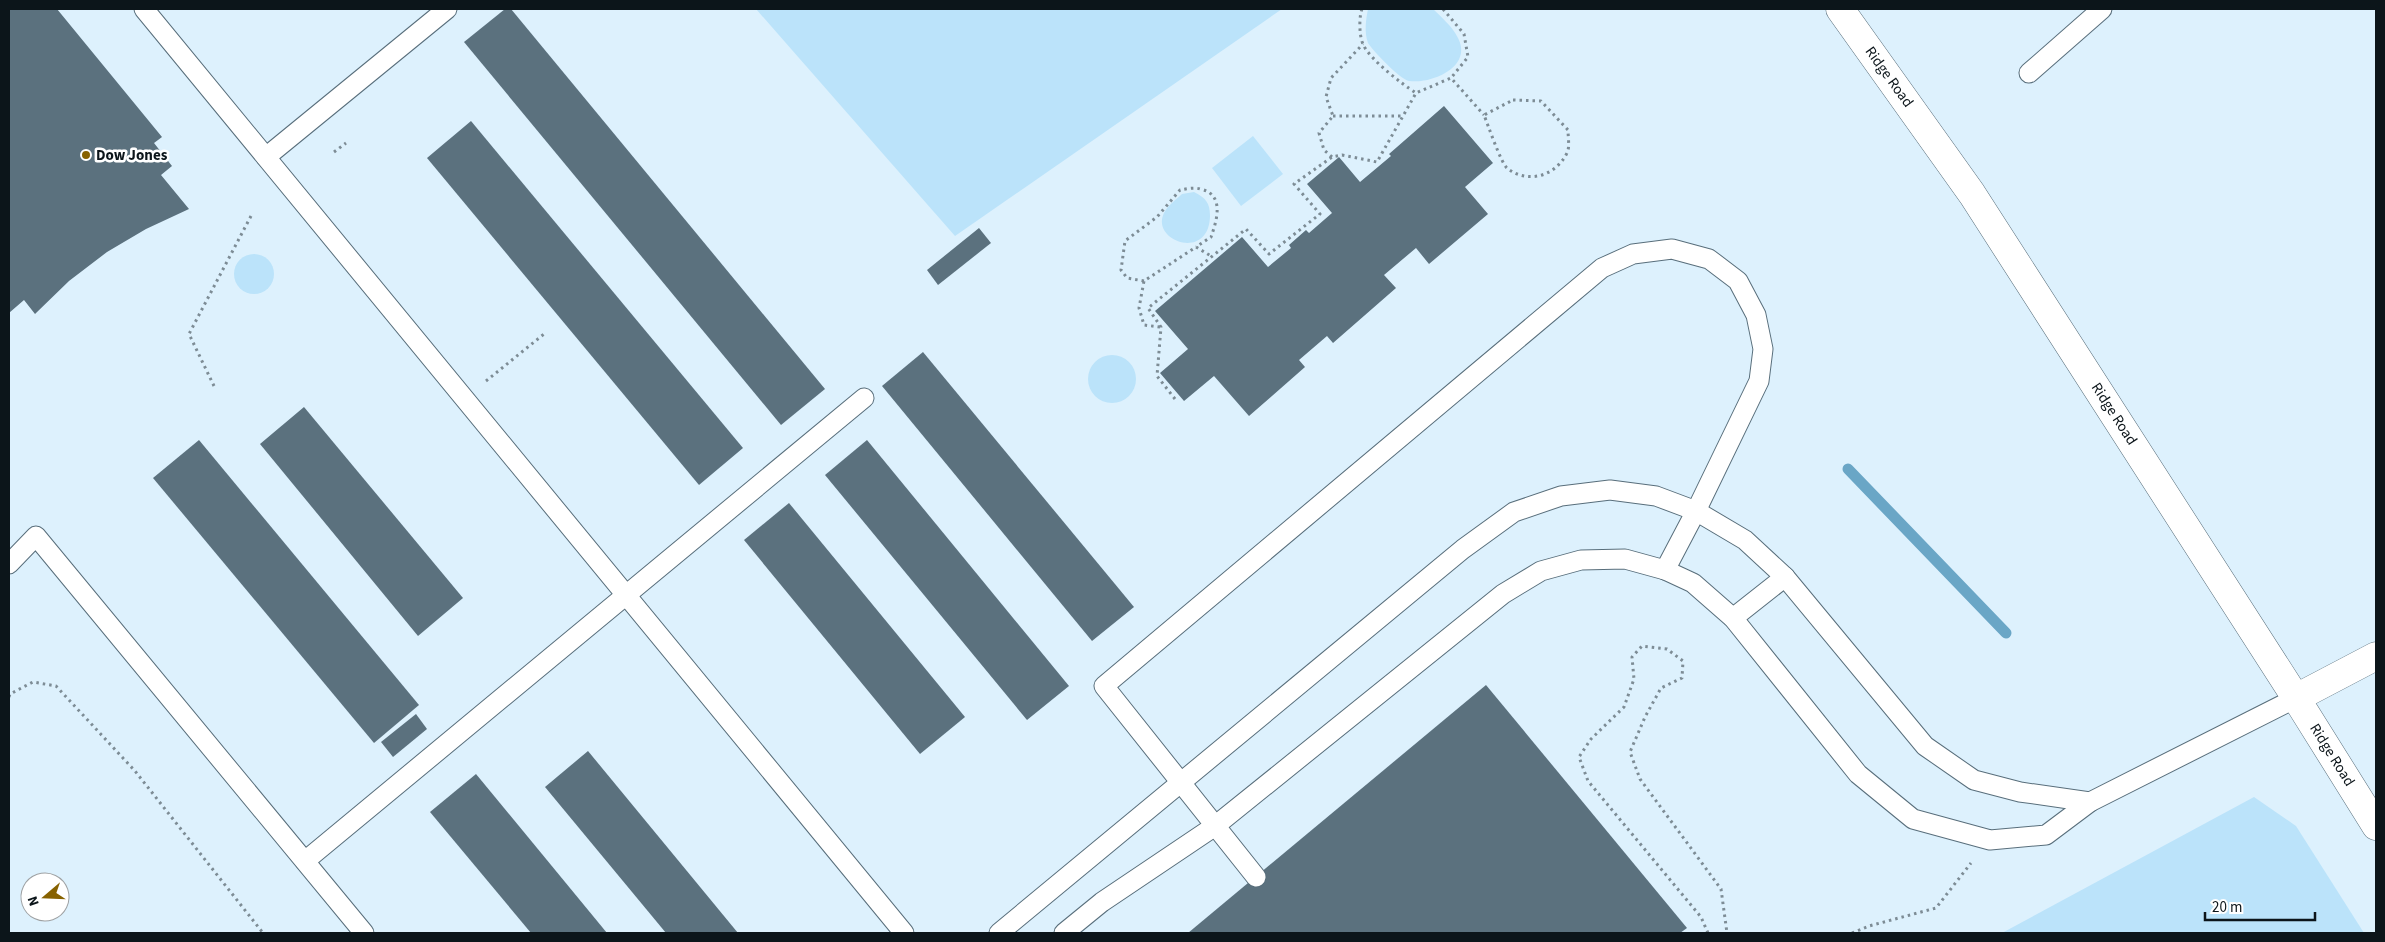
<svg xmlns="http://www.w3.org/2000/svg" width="2385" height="942" font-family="'Source Sans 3',sans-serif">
  <rect width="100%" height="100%" fill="#ddf1fd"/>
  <!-- green -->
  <g fill="#bbe3fa">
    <path d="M 756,9 L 1282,9 L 955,236 Z"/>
    <path d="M 1368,9 L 1433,9 C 1441,17 1453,27 1458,38 C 1473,67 1432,84 1409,81 C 1401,80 1372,50 1368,43 C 1364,32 1366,19 1368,9 Z"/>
    <path d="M 1253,136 L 1283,174 L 1241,206 L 1212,168 Z"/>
    <path d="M 1194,192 C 1206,198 1210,203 1210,216 C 1209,262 1150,241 1164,213 C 1167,206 1177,199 1182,194 Z"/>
    <circle cx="254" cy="274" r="20"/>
    <circle cx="1112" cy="379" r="24"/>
    <path d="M 2254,797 L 2296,826 L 2364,933 L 2002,933 Z"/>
  </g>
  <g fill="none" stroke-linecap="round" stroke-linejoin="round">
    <!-- stream -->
    <path stroke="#6aa6c6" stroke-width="11" d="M 1848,469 L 2006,633"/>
  </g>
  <!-- building -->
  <g fill="#5b717e">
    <path d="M 9,9 L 57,9 L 162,137 L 154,143 L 172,166 L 161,175 L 189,209 L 146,229 L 107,252 L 69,281 L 35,314 L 24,300 L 9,313 Z"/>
    <path d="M 505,9 L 511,9 L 825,389 L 781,425 L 464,42 Z"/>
    <path d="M 1444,106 L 1493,163 L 1465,187 L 1488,214 L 1429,264 L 1416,248 L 1384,275 L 1396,288 L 1333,343 L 1327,336 L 1299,360 L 1305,367 L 1249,416 L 1214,376 L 1184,401 L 1160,373 L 1188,349 L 1155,311 L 1242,237 L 1268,267 L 1291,248 L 1289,245 L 1306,230 L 1309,233 L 1332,213 L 1307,184 L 1339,157 L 1360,182 L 1391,156 L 1389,154 Z"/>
    <path d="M 471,121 L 743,448 L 699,485 L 427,158 Z"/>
    <path d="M 979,228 L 991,243 L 938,285 L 927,270 Z"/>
    <path d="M 923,352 L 1134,607 L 1092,641 L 882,386 Z"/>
    <path d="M 304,407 L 463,598 L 418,636 L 260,444 Z"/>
    <path d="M 199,440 L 419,705 L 374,743 L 153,478 Z"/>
    <path d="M 867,440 L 1069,686 L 1027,720 L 825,475 Z"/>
    <path d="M 789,503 L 965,717 L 920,754 L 744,540 Z"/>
    <path d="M 1486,685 L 1687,928 L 1680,933 L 1188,933 Z"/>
    <path d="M 416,714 L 427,729 L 393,757 L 381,742 Z"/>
    <path d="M 588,751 L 738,933 L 666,933 L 545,787 Z"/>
    <path d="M 476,774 L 607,933 L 531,933 L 430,812 Z"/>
  </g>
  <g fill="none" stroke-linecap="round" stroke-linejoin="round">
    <defs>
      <g id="service">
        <path d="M 144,9 L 904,933"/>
        <path d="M 2029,73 L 2102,9"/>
        <path d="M 266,157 L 447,9"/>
        <path d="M 9,564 L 36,536 L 364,933"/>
        <path d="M 1733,618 L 1785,577"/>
        <path d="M 305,861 L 864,398"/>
        <path d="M 1256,877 L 1104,686 L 1602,268 L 1633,254 L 1672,249 L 1709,259 L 1738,281 L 1756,315 L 1763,349 L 1759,381 L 1696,511 L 1665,570"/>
        <path d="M 999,933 L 1463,549 L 1514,512 L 1561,496 L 1610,490 L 1656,496 L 1696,511 L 1745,540 L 1785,577 L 1925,746 L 1974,780 L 2020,792 L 2090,802"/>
        <path d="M 1064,933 L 1102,902 L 1215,826 L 1503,594 L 1541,571 L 1581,560 L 1625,559 L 1665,570 L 1693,583 L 1733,618 L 1858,774 L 1913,819 L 1990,840 L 2046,835 L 2090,802 L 2296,698"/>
      </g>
      <g id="tertiary">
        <path d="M 1840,9 L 1972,194 L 2296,698 L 2376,826"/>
        <path d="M 2296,698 L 2376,656"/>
      </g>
    </defs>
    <!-- service casing -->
    <use href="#service" stroke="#586e7b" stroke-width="21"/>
    <!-- tertiary casing -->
    <use href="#tertiary" stroke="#586e7b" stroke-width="29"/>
    <!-- path -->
    <g stroke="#7d8c95" stroke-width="3" stroke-dasharray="2.5 4" stroke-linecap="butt">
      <path d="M 1362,9 C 1359,16 1359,36 1363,44 C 1369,59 1402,84 1416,93"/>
      <path d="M 1443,9 L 1464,34 L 1468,57 L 1451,78"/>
      <path d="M 1513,100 L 1541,101 L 1568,130 C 1568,137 1570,147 1567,153 C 1555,177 1527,184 1507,168 C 1501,163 1488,125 1484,115 Z"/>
      <path d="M 1333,116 L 1403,116"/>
      <path d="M 334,152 L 346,143"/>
      <path d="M 1332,157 L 1324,150 L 1319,133 L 1333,116 L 1326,97 L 1331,78 L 1363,44"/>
      <path d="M 1144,281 L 1127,278 L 1121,270 L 1125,241 L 1157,217 L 1180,190 C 1186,189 1194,187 1200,189 C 1225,194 1217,220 1211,237 L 1196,247"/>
      <path d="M 1160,327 L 1144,325 L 1139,308 L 1144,281 L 1196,247 L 1211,256"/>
      <path d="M 486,381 L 544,334"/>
      <path d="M 214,386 L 189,334 L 251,216"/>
      <path d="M 1175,399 L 1157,376 L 1161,327 L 1148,308 L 1246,229 L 1269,254 L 1320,214 L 1294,184 L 1332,157 L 1342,155 L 1377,162 L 1416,93 L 1451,78 L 1484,115"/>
      <path d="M 9,697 L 10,694 L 33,682 L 56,686 L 135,771 L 263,933"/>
      <path d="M 1708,933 L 1701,917 L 1588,781 L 1579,757 L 1591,739 L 1624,707 L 1634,679 L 1632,657 L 1642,646 L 1667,649 L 1683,661 L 1682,678 L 1661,688 L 1645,717 L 1630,752 L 1640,779 L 1721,889 L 1727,933"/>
      <path d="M 1852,933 L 1869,926 L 1936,908 L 1971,863"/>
    </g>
    <!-- service -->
    <use href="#service" stroke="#fff" stroke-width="19"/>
    <!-- tertiary -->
    <use href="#tertiary" stroke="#fff" stroke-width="28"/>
  </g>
  <!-- markers -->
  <circle fill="#876200" stroke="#fff" stroke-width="2" cx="86" cy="155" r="5"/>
  <g text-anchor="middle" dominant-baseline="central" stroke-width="5" stroke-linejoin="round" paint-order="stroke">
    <!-- street labels -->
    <g font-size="15" fill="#0c151a" stroke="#fff">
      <text transform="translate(1889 77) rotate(54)">Ridge Road</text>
      <text transform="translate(2114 414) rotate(57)">Ridge Road</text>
      <text transform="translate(2332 755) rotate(58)">Ridge Road</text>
    </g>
    <!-- poi labels -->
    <g font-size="15" font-weight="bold" fill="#0c151a" stroke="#fff" text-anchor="start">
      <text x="96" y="155">Dow Jones</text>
    </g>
  </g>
  <!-- border -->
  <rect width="2385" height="942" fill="none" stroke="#0c151a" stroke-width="20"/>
  <!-- north arrow -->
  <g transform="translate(45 897) rotate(251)"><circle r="24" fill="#ffffff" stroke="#9ea1a3"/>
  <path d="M0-4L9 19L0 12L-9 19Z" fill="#876200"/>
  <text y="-8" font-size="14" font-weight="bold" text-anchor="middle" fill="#0c151a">N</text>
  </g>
  <!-- scale -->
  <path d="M2205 912v8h110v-8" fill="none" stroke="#0c151a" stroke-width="2.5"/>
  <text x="2212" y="912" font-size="15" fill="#0c151a" stroke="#ffffff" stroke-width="4" paint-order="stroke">20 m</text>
</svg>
